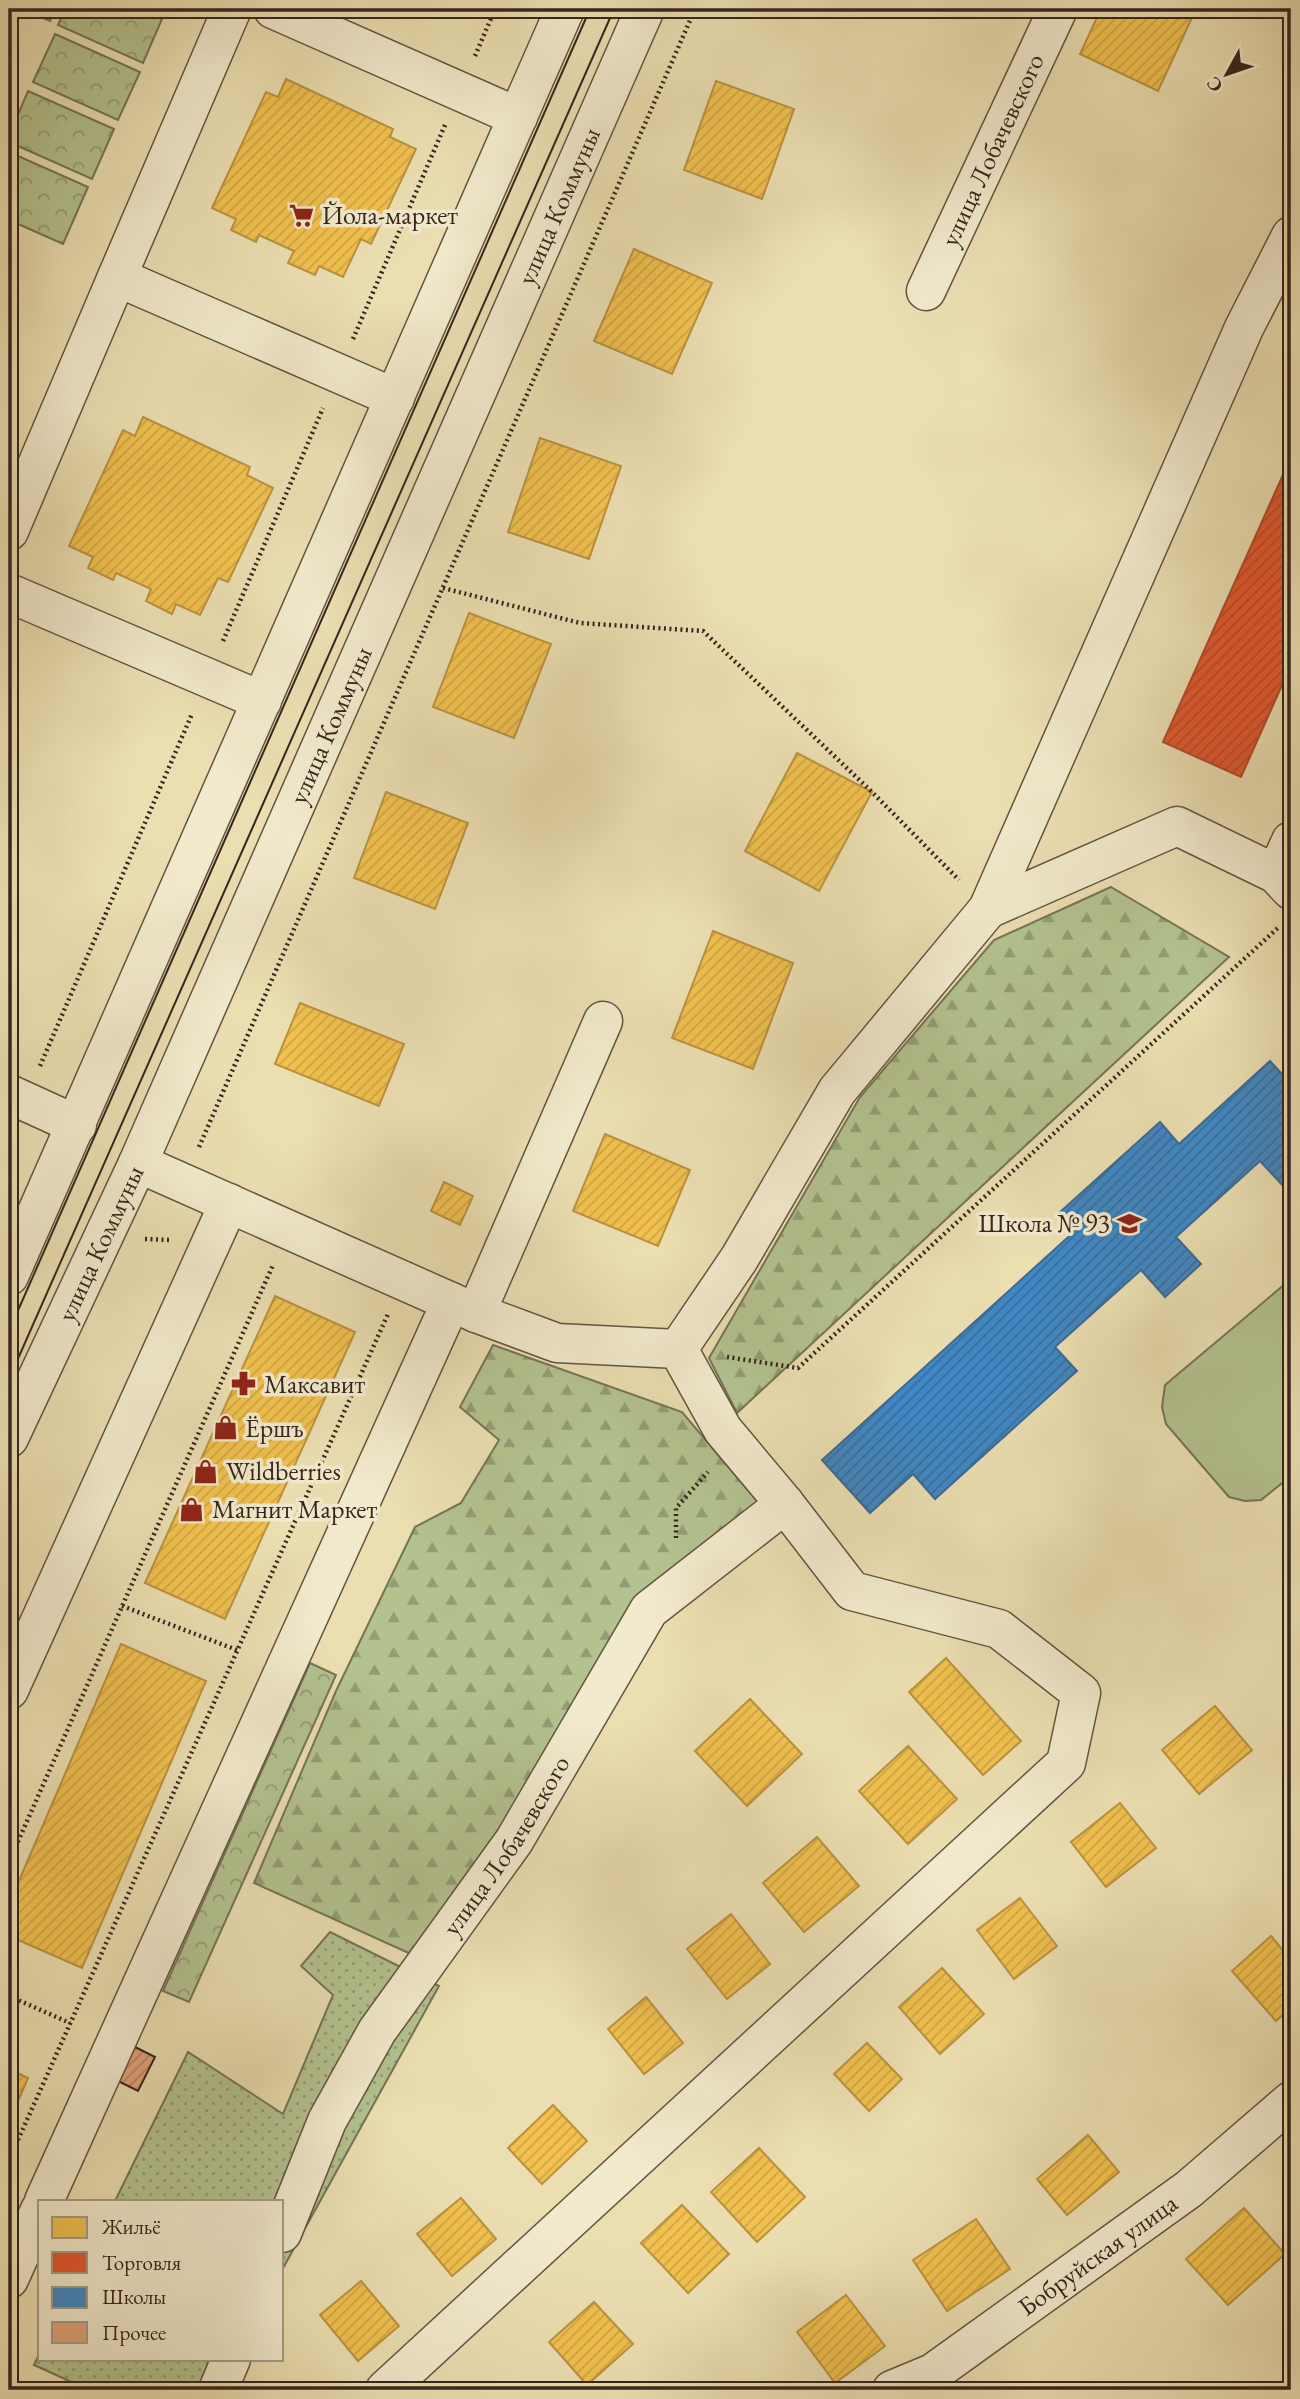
<svg xmlns="http://www.w3.org/2000/svg" width="1300" height="2399" font-family="'EB Garamond',serif">
  <defs>
    <pattern id="grass-dots" width="8" height="8" patternUnits="userSpaceOnUse" patternTransform="scale(1.75)"><rect width="8" height="8" fill="#b3c28f"/><path d="M2 2h.1M6 6h.1" fill="none" stroke="#929d74" stroke-width="1.8" stroke-linecap="round"/></pattern>
    <pattern id="forest-firs" width="22" height="20" patternUnits="userSpaceOnUse" patternTransform="scale(1.75)"><rect width="22" height="20" fill="#b3c28f"/><path d="M5 1l3.5 6h-7zM16 11l3.5 6h-7z" fill="#929d74"/></pattern>
    <pattern id="park-crowns" width="20" height="18" patternUnits="userSpaceOnUse" patternTransform="scale(1.75)"><rect width="20" height="18" fill="#b3c28f"/><path d="M2 6a3 3 0 1 1 6 0M12 15a3 3 0 1 1 6 0" fill="none" stroke="#929d74"/></pattern>
    <pattern id="homes-hatch" width="6" height="6" patternUnits="userSpaceOnUse" patternTransform="scale(1.75)"><rect width="6" height="6" fill="#f2c14e"/><path d="M-1 1l2-2M0 6l6-6M5 7l2-2" fill="none" stroke="#d0a644"/></pattern>
    <pattern id="shops-hatch" width="6" height="6" patternUnits="userSpaceOnUse" patternTransform="scale(1.75)"><rect width="6" height="6" fill="#e4572e"/><path d="M-1 1l2-2M0 6l6-6M5 7l2-2" fill="none" stroke="#ba4827"/></pattern>
    <pattern id="schools-hatch" width="6" height="6" patternUnits="userSpaceOnUse" patternTransform="scale(1.75)"><rect width="6" height="6" fill="#3f88c5"/><path d="M-1 1l2-2M0 6l6-6M5 7l2-2" fill="none" stroke="#366f9f"/></pattern>
    <pattern id="building-hatch" width="6" height="6" patternUnits="userSpaceOnUse" patternTransform="scale(1.75)"><rect width="6" height="6" fill="#e2a379"/><path d="M-1 1l2-2M0 6l6-6M5 7l2-2" fill="none" stroke="#b88563"/></pattern>
  </defs>
  <rect width="100%" height="100%" fill="#ebdfb2"/>
  <filter id="stains"><feTurbulence type="fractalNoise" baseFrequency=".00286" numOctaves="4"/><feColorMatrix values="0 0 0 0 .2 0 0 0 0 .09 0 0 0 0 .02 0 0 0 .5 -.17"/></filter>
  <radialGradient id="worn" r=".72"><stop offset=".6" stop-color="#630" stop-opacity="0"/><stop offset="1" stop-color="#630" stop-opacity=".3"/></radialGradient>
  <!-- grass -->
  <g fill="url(#grass-dots)" stroke="#747456" stroke-width="2">
    <path d="M 330,1932 L 439,1986 L 282,2270 L 282,2201 L 115,2201 L 188,2052 L 283,2114 L 333,1995 L 301,1966 Z"/>
    <path d="M 40,2352 L 40,2359 L 232,2359 L 215,2390 L 89,2390 L 34,2365 Z"/>
  </g>
  <!-- forest -->
  <g fill="url(#forest-firs)" stroke="#747456" stroke-width="2">
    <path d="M 1111,887 L 1229,957 L 737,1413 L 709,1358 L 860,1097 L 994,940 Z"/>
    <path d="M 493,1345 L 682,1412 L 763,1508 L 643,1596 L 508,1822 L 413,1955 L 254,1883 L 336,1691 L 415,1527 L 461,1503 L 499,1440 L 460,1407 Z"/>
  </g>
  <!-- park -->
  <g fill="url(#park-crowns)" stroke="#747456" stroke-width="2">
    <path d="M 23,9 L 55,9 L 50,21 Z"/>
    <path d="M 65,9 L 138,9 L 162,19 L 143,63 L 58,25 Z"/>
    <path d="M 55,34 L 140,72 L 118,120 L 33,82 Z"/>
    <path d="M 28,91 L 114,129 L 92,179 L 9,142 L 9,136 Z"/>
    <path d="M 9,152 L 88,187 L 63,244 L 9,220 Z"/>
    <path d="M 310,1663 L 336,1675 L 189,2002 L 163,1991 Z"/>
  </g>
  <!-- garden -->
  <path fill="#b3c28f" stroke="#747456" stroke-width="2" d="M 1291,1279 L 1291,1476 L 1261,1500 L 1245,1501 L 1229,1497 L 1166,1424 L 1162,1407 L 1165,1385 Z"/>
  <!-- homes -->
  <g fill="url(#homes-hatch)" stroke="#ba923f" stroke-width="2">
    <path d="M 1101,9 L 1196,9 L 1158,91 L 1080,54 Z"/>
    <path d="M 286,79 L 393,129 L 390,137 L 416,149 L 371,244 L 361,239 L 343,277 L 319,266 L 315,275 L 288,263 L 294,251 L 259,235 L 256,242 L 231,230 L 236,219 L 212,208 L 266,92 L 278,97 Z"/>
    <path d="M 716,81 L 794,109 L 762,199 L 684,170 Z"/>
    <path d="M 634,249 L 712,283 L 672,374 L 594,341 Z"/>
    <path d="M 143,417 L 250,467 L 247,475 L 273,488 L 228,582 L 218,578 L 200,615 L 176,604 L 172,614 L 146,601 L 151,589 L 116,573 L 113,580 L 88,568 L 93,557 L 69,546 L 123,430 L 135,436 Z"/>
    <path d="M 540,438 L 621,466 L 589,559 L 508,532 Z"/>
    <path d="M 469,613 L 551,644 L 514,738 L 433,707 Z"/>
    <path d="M 797,753 L 872,792 L 819,891 L 745,851 Z"/>
    <path d="M 386,792 L 468,823 L 435,909 L 354,878 Z"/>
    <path d="M 713,931 L 793,963 L 753,1069 L 672,1038 Z"/>
    <path d="M 300,1003 L 404,1044 L 379,1106 L 275,1064 Z"/>
    <path d="M 605,1134 L 690,1170 L 658,1246 L 573,1211 Z"/>
    <path d="M 444,1182 L 473,1196 L 460,1225 L 431,1211 Z"/>
    <path d="M 275,1296 L 355,1332 L 225,1619 L 145,1583 Z"/>
    <path d="M 121,1644 L 206,1681 L 82,1968 L 9,1936 L 9,1904 Z"/>
    <path d="M 946,1658 L 1021,1741 L 983,1775 L 909,1692 Z"/>
    <path d="M 750,1699 L 802,1754 L 747,1806 L 695,1751 Z"/>
    <path d="M 1215,1706 L 1252,1750 L 1199,1794 L 1162,1750 Z"/>
    <path d="M 908,1746 L 957,1799 L 908,1844 L 859,1791 Z"/>
    <path d="M 1120,1803 L 1156,1848 L 1106,1887 L 1071,1842 Z"/>
    <path d="M 817,1837 L 859,1886 L 804,1932 L 763,1883 Z"/>
    <path d="M 1020,1898 L 1057,1946 L 1014,1979 L 977,1930 Z"/>
    <path d="M 731,1914 L 770,1964 L 727,1999 L 687,1949 Z"/>
    <path d="M 1271,1936 L 1291,1960 L 1291,2008 L 1276,2021 L 1232,1971 Z"/>
    <path d="M 942,1968 L 984,2014 L 940,2054 L 899,2007 Z"/>
    <path d="M 646,1997 L 683,2043 L 644,2074 L 608,2029 Z"/>
    <path d="M 867,2043 L 902,2079 L 869,2111 L 834,2074 Z"/>
    <path d="M 9,2069 L 28,2078 L 9,2122 Z"/>
    <path d="M 553,2105 L 587,2141 L 542,2184 L 508,2148 Z"/>
    <path d="M 1088,2135 L 1119,2172 L 1067,2215 L 1037,2179 Z"/>
    <path d="M 759,2148 L 805,2197 L 757,2242 L 711,2192 Z"/>
    <path d="M 1291,2166 L 1291,2180 L 1284,2172 Z"/>
    <path d="M 461,2198 L 496,2239 L 452,2276 L 417,2234 Z"/>
    <path d="M 682,2205 L 729,2254 L 688,2293 L 641,2243 Z"/>
    <path d="M 1244,2208 L 1285,2254 L 1228,2305 L 1186,2259 Z"/>
    <path d="M 976,2219 L 1010,2269 L 947,2311 L 913,2260 Z"/>
    <path d="M 361,2281 L 399,2326 L 358,2361 L 320,2315 Z"/>
    <path d="M 846,2295 L 885,2346 L 835,2383 L 797,2332 Z"/>
    <path d="M 594,2302 L 633,2344 L 587,2385 L 549,2342 Z"/>
  </g>
  <!-- shops -->
  <path fill="url(#shops-hatch)" stroke="#b04829" stroke-width="2" d="M 1291,457 L 1291,665 L 1241,777 L 1163,742 Z"/>
  <!-- schools -->
  <path fill="url(#schools-hatch)" stroke="#3c6a93" stroke-width="2" d="M 1270,1061 L 1291,1084 L 1291,1182 L 1285,1188 L 1260,1161 L 1176,1237 L 1201,1264 L 1165,1297 L 1141,1270 L 1055,1347 L 1077,1371 L 935,1499 L 913,1474 L 870,1513 L 822,1460 L 1076,1230 L 1060,1212 L 1160,1122 L 1179,1144 Z"/>
  <!-- building -->
  <path fill="url(#building-hatch)" stroke="#36251d" stroke-width="2" d="M 135,2047 L 155,2057 L 138,2091 L 118,2081 Z"/>
  <g fill="none" stroke-linecap="round" stroke-linejoin="round">
    <defs>
      <g id="minor">
        <path d="M 232,9 L 117,277 L 395,398"/>
        <path d="M 273,9 L 518,117"/>
        <path id="s1" d="M 926,291 L 1058,9"/>
        <path d="M 9,531 L 117,277"/>
        <path d="M 9,593 L 262,701"/>
        <path d="M 1276,874 L 1291,841"/>
        <path d="M 988,909 L 1177,826 L 1276,874 L 1291,890"/>
        <path d="M 9,1094 L 77,1125"/>
        <path d="M 138,1163 L 476,1313 L 557,1343 L 678,1349"/>
        <path d="M 9,1276 L 565,9"/>
        <path d="M 476,1313 L 603,1021"/>
        <path d="M 678,1349 L 739,1259 L 837,1091 L 988,909 L 1244,328 L 1291,236"/>
        <path id="s2" d="M 9,1438 L 138,1163 L 645,9"/>
        <path d="M 9,1690 L 229,1203"/>
        <path d="M 44,2201 L 451,1302"/>
        <path id="s3" d="M 282,2233 L 327,2121 L 377,2031 L 514,1841 L 649,1610 L 785,1504"/>
        <path d="M 9,2279 L 40,2210"/>
        <path d="M 218,2390 L 231,2359"/>
        <path d="M 385,2390 L 1066,1763 L 1081,1693 L 999,1629 L 852,1591 L 785,1504 L 723,1430 L 678,1349"/>
        <path id="s4" d="M 892,2390 L 933,2373 L 1189,2189 L 1291,2101"/>
      </g>
    </defs>
    <!-- minor casing -->
    <use href="#minor" stroke="#635442" stroke-width="41"/>
    <!-- path -->
    <g stroke="#36251d" stroke-width="4.5" stroke-dasharray="2 3.5" stroke-linecap="butt">
      <path d="M 475,56 L 495,9"/>
      <path d="M 353,339 L 445,125"/>
      <path d="M 443,588 L 580,623 L 703,631 L 872,792 L 959,880"/>
      <path d="M 223,641 L 323,408"/>
      <path d="M 40,1066 L 192,714"/>
      <path d="M 199,1147 L 695,9"/>
      <path d="M 145,1239 L 171,1240"/>
      <path d="M 727,1357 L 798,1368 L 1280,926"/>
      <path d="M 676,1538 L 676,1508 L 708,1472"/>
      <path d="M 122,1606 L 237,1650"/>
      <path d="M 9,1862 L 273,1265"/>
      <path d="M 9,1996 L 70,2023"/>
      <path d="M 9,2160 L 388,1314"/>
      <path d="M 9,2385 L 22,2390"/>
    </g>
    <!-- minor -->
    <use href="#minor" stroke="#f2eacd" stroke-width="38"/>
    <!-- tram -->
    <g stroke="#36251d" stroke-width="2">
      <path d="M 9,1331 L 590,9"/>
      <path d="M 9,1379 L 614,9"/>
    </g>
  </g>
  <!-- icons -->
  <defs>
    <symbol id="supermarket-bare" viewBox="-9 -9 18 18"><path d="M-6-5.5h2.5l.6 2H6L4.5 2H-2.5L-4.4-4H-6ZM-1.5 3.2a1.3 1.3 0 1 0 .1 0ZM3 3.2a1.3 1.3 0 1 0 .1 0Z" fill="#8f2418" stroke="#f2eacd" stroke-width="2.5" paint-order="stroke"/></symbol>
    <symbol id="school-bare" viewBox="-9 -9 18 18"><path d="M0-5L7-2L0 1L-7-2ZM-4 1L0 2.5L4 1V4Q0 6-4 4Z" fill="#8f2418" stroke="#f2eacd" stroke-width="2.5" paint-order="stroke"/></symbol>
    <symbol id="pharmacy-bare" viewBox="-9 -9 18 18"><path d="M-2-6h4v4h4v4h-4v4h-4v-4h-4v-4h4Z" fill="#8f2418" stroke="#f2eacd" stroke-width="2.5" paint-order="stroke"/></symbol>
    <symbol id="shop-bare" viewBox="-9 -9 18 18"><path d="M-5-2.5h2.3a2.7 3.5 0 0 1 5.4 0H5L5.5 6h-11ZM-1.5-2.5h3a1.5 2.3 0 0 0-3 0Z" fill="#8f2418" stroke="#f2eacd" stroke-width="2.5" paint-order="stroke"/></symbol>
  </defs>
  <g fill-rule="evenodd">
    <use href="#supermarket-bare" x="284" y="198" width="35" height="35"/>
    <use href="#school-bare" x="1112" y="1206" width="35" height="35"/>
    <use href="#pharmacy-bare" x="226" y="1366" width="35" height="35"/>
    <use href="#shop-bare" x="208" y="1410" width="35" height="35"/>
    <use href="#shop-bare" x="188" y="1454" width="35" height="35"/>
    <use href="#shop-bare" x="174" y="1492" width="35" height="35"/>
  </g>
  <g text-anchor="middle" dominant-baseline="central" stroke-width="7" stroke-linejoin="round" paint-order="stroke">
    <!-- street labels -->
    <g font-size="26" fill="#36251d" stroke="#f2eacd">
      <text stroke="none"><textPath href="#s1" startOffset="156">улица Лобачевского</textPath></text>
      <text stroke="none"><textPath href="#s2" startOffset="1349">улица Коммуны</textPath></text>
      <text stroke="none"><textPath href="#s2" startOffset="782">улица Коммуны</textPath></text>
      <text stroke="none"><textPath href="#s2" startOffset="215">улица Коммуны</textPath></text>
      <text stroke="none"><textPath href="#s3" startOffset="450">улица Лобачевского</textPath></text>
      <text stroke="none"><textPath href="#s4" startOffset="247">Бобруйская улица</textPath></text>
    </g>
    <!-- poi labels -->
    <g font-size="26" fill="#36251d" stroke="#f2eacd" text-anchor="start">
      <text x="322" y="215">Йола-маркет</text>
      <text x="1110" y="1223" text-anchor="end">Школа № 93</text>
      <text x="264" y="1384">Максавит</text>
      <text x="245" y="1428">Ёршъ</text>
      <text x="226" y="1471">Wildberries</text>
      <text x="212" y="1509">Магнит Маркет</text>
    </g>
  </g>
  <!-- margin -->
  <rect width="1300" height="2399" fill="none" stroke="#ebdfb2" stroke-width="35"/>
  <rect x="10" y="10" width="1279" height="2378" fill="none" stroke="#36251d" stroke-width="3.5"/>
  <rect x="18" y="18" width="1265" height="2364" fill="none" stroke="#36251d" stroke-width="2"/>
  <!-- legend -->
  <rect x="38" y="2200" width="245" height="161" fill="#f2eacd" stroke="#a79b87" stroke-width="2"/>
  <rect x="52" y="2217" width="35" height="21" fill="#f2c14e" stroke="#a79b87" stroke-width="2"/>
  <text x="102" y="2234" font-size="21" fill="#36251d">Жильё</text>
  <rect x="52" y="2252" width="35" height="21" fill="#e4572e" stroke="#a79b87" stroke-width="2"/>
  <text x="102" y="2270" font-size="21" fill="#36251d">Торговля</text>
  <rect x="52" y="2287" width="35" height="21" fill="#3f88c5" stroke="#a79b87" stroke-width="2"/>
  <text x="102" y="2304" font-size="21" fill="#36251d">Школы</text>
  <rect x="52" y="2322" width="35" height="21" fill="#e2a379" stroke="#a79b87" stroke-width="2"/>
  <text x="102" y="2340" font-size="21" fill="#36251d">Прочее</text>
  <!-- north arrow -->
  <g transform="translate(1227 74) rotate(230)" stroke="#f2eacd" stroke-width="5" paint-order="stroke">
  <path d="M0-5L12 26L0 18L-12 26Z" fill="#36251d"/>
  <text y="-10" font-size="19" font-weight="bold" text-anchor="middle" fill="#36251d">С</text>
  </g>
  <rect width="100%" height="100%" filter="url(#stains)"/>
  <rect width="100%" height="100%" fill="url(#worn)"/>
</svg>
